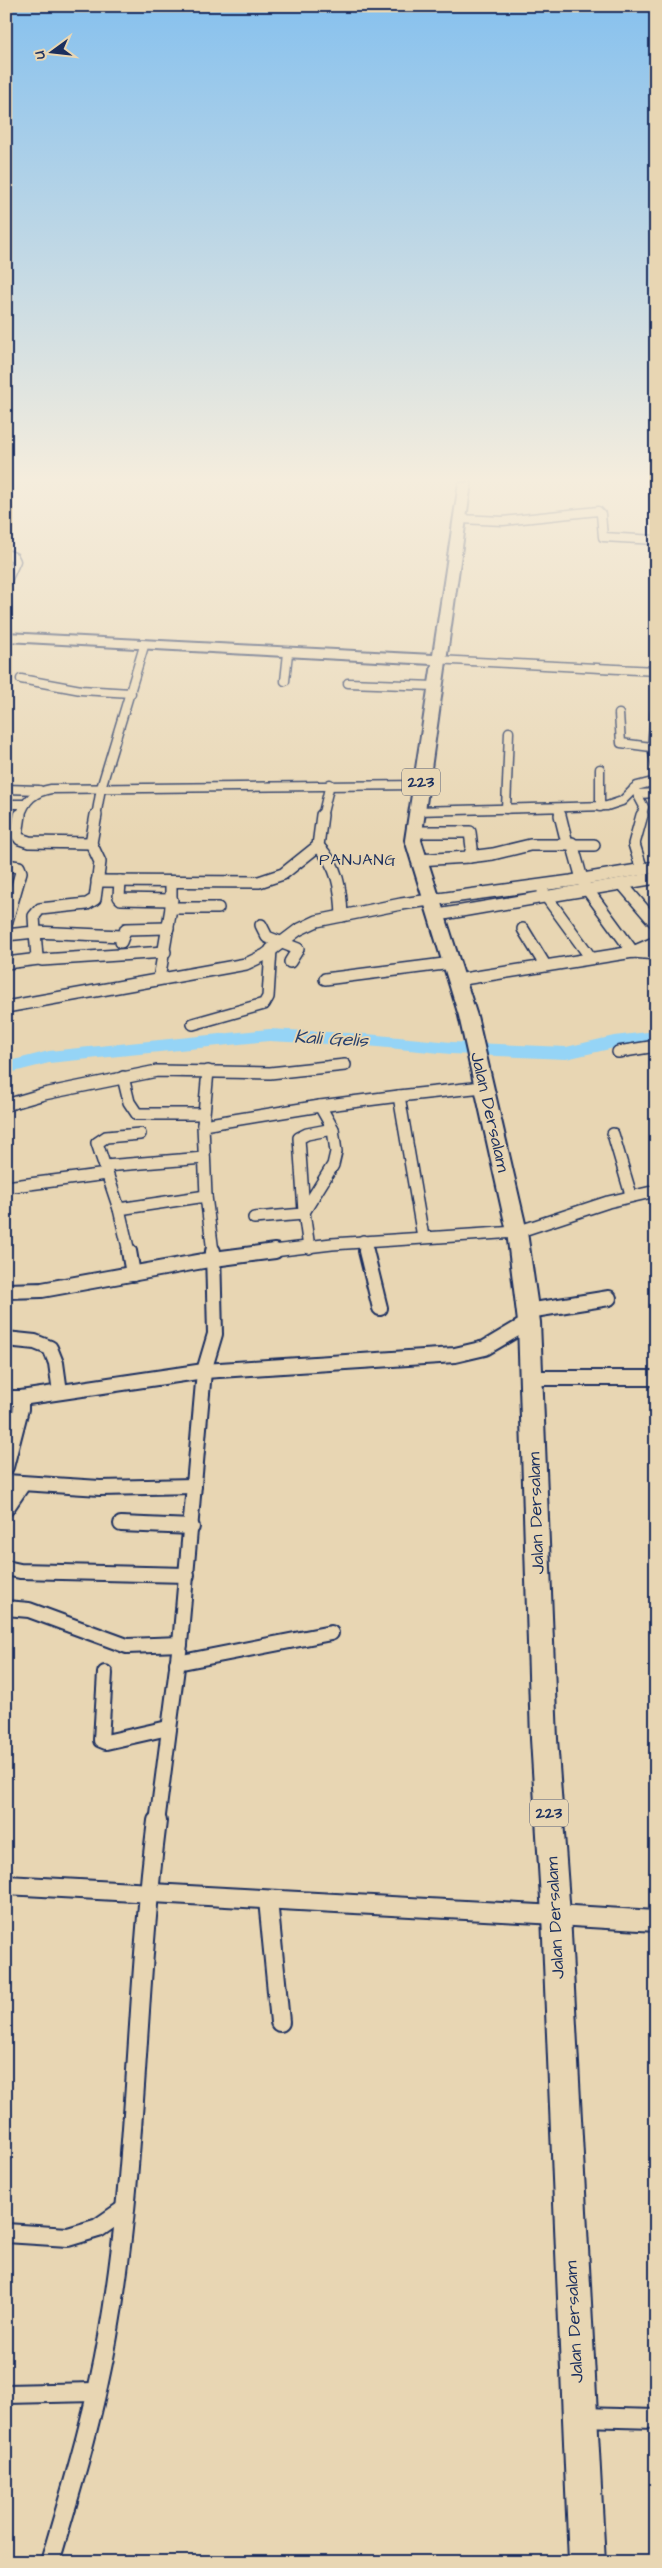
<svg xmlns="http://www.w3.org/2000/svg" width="662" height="2568" font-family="'Architects Daughter',sans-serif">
  <rect width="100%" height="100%" fill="#e8d6b3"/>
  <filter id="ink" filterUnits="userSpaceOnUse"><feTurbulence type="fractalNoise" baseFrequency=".02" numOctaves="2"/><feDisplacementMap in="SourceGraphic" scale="10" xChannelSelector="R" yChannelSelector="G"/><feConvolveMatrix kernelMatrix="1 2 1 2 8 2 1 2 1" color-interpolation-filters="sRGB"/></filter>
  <g filter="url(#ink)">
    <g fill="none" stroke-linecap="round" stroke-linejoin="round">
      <!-- river -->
      <path fill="#95d4f6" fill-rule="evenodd" d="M 269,1029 L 367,1034 L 451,1042 L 566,1047 L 614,1036 L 656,1031 L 656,1043 L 614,1048 L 566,1059 L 451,1054 L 367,1046 L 269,1041 L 49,1063 L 6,1074 L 6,1062 L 49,1051 Z"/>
      <defs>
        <g id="minor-far3">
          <path d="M 460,519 L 503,521 L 598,511 L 601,514 L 603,537 L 656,540"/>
          <path d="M 6,554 L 14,557 L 16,561 L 6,583"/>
          <path d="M 21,679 L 81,690 L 131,693"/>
          <path d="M 285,681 L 288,653"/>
          <path d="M 348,683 L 435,686"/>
          <path d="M 655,713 L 652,747 L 656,766"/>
          <path d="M 619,714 L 621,743 L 651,747"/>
          <path d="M 600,769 L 600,807"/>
          <path d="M 634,788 L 644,807 L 641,817"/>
          <path d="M 6,789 L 39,790"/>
          <path d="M 638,794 L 656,793"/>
          <path d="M 6,804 L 25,804"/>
          <path d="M 558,808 L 560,817"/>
          <path d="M 506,809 L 509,732"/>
          <path d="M 416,811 L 607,806 L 622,801 L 637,786 L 656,781"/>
          <path d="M 20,817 C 25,800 34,792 51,789 L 420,785"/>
          <path d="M 96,817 L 101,788 L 144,646"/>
          <path d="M 322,817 L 330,784"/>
        </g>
        <g id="minor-far2">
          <path d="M 20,815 L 17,835 L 20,839 L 29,842 L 91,843"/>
          <path d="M 560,815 L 567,843"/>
          <path d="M 642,815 L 634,844 L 642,870"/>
          <path d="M 413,832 L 470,832 L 472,848 L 469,857 L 417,860"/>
          <path d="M 572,843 L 582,879"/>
          <path d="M 318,846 C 338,866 341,889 342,916"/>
          <path d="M 469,857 L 493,854 L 530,845 L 594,845"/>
          <path d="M 6,865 L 19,867 L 21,872 L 6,924"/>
          <path d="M 97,881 L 259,882 L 283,874 L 318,846 L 322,815"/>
          <path d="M 120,881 L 119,897 L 121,899 L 172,900"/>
          <path d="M 622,884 L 656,924"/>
          <path d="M 584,885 L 633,952 L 656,942"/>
          <path d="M 543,892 L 591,958"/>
          <path d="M 171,908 L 218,908"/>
          <path d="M 438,915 L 656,878"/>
          <path d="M 261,925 L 267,937 L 298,949 L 290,962"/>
          <path d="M 523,929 L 545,965"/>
          <path d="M 6,935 L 35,932 L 34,916 L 40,909 L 87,904 L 95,899 L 100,862 L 91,843 L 96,815"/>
          <path d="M 122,936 L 35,932 L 37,957 L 42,960 L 165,952"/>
          <path d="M 121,942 L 126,929 L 168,928"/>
          <path d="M 6,963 L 39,959"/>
          <path d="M 159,979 L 171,908 L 171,882"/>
          <path d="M 325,979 L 452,963"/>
          <path d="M 457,980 L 633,952 L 656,954"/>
          <path d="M 6,1007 L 246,964 L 265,955 L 298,930 L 317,921 L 401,904 L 571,881 L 656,867"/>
          <path d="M 193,1024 L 264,1004 L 268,997 L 271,949"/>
          <path d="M 618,1052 L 656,1046"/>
          <path d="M 208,1071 L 203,1125 L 206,1196 L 213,1252"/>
          <path d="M 123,1077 L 129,1102 L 137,1114 L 203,1114"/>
          <path d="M 6,1105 L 44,1094 L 157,1071 L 270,1073 L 345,1065"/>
          <path d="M 203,1125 L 320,1106"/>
          <path d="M 613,1134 L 631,1195"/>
          <path d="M 105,1166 L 204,1158"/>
          <path d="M 6,1187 L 107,1174"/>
          <path d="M 119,1209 L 206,1196"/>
          <path d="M 304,1212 L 299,1138 L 307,1134 L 333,1129"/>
          <path d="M 254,1218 L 304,1214"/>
          <path d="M 423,1237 L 399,1096 L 483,1087"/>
          <path d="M 363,1241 L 366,1252"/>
          <path d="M 309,1248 L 304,1212 L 333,1165 L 336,1152 L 333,1129 L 320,1106 L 399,1096"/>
          <path d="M 129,1252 L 119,1209 L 97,1143 L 106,1137 L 140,1134"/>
          <path d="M 265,1252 L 332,1244 L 517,1232 L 608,1202 L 656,1191"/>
        </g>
        <g id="minor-far1">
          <path d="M 129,1251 L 133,1274"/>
          <path d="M 366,1251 L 380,1308"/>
          <path d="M 6,1291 L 42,1290 L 214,1259 L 275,1251"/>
          <path d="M 528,1311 L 609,1298"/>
          <path d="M 6,1339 L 35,1342 L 50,1348 L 56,1363 L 60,1392"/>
          <path d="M 532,1378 L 656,1378"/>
          <path d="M 6,1398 L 21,1398 L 204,1371 L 455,1355 L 485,1348 L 529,1322"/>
          <path d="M 6,1467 L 21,1409 L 21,1398"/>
          <path d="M 6,1482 L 100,1488 L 194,1486"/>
          <path d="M 6,1509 L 23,1484"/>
          <path d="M 121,1524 L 192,1527"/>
          <path d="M 6,1568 L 20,1571 L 187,1575"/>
          <path d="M 6,1608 L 29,1610 L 127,1646 L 180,1644"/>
          <path d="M 177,1663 L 331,1633"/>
          <path d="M 105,1673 L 101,1740 L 106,1742 L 168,1728"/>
          <path d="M 157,1823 L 180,1644 L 204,1371 L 215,1334 L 213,1251"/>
        </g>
        <g id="minor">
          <path d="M 6,1885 L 556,1915"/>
          <path d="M 268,1900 L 280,2022"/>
          <path d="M 6,2233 L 68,2237 L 98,2228 L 124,2210"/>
          <path d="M 6,2394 L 95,2392"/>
          <path d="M 582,2417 L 656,2419"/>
          <path d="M 50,2562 C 72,2487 95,2412 108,2336 C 138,2166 135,1992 157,1821"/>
        </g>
        <path id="tertiary" d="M 556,1905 L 656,1911 L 656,1931 L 556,1925 L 548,1922 L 545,1915 L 548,1908 Z"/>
        <path id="secondary" d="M 438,656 L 656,667 L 656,675 L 434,663 L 432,660 Z"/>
        <path id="primary" d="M 459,483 L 471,483 L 421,840 L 477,1016 L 527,1232 L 540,1322 L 557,1739 L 570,1915 L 605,2562 L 569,2562 L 542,1915 L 531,1739 L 518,1322 L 507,1232 L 459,1016 L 405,840 L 432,664 L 6,641 L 6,633 L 433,655 Z"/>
      </defs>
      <!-- minor-far3 casing -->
      <use href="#minor-far3" stroke="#1b2f5e" stroke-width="11"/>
      <!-- minor-far2 casing -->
      <use href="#minor-far2" stroke="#1b2f5e" stroke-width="14"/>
      <!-- minor-far1 casing -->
      <use href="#minor-far1" stroke="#1b2f5e" stroke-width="18"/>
      <!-- minor casing -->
      <use href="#minor" stroke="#1b2f5e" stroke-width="22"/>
      <!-- tertiary casing -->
      <use href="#tertiary" stroke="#1b2f5e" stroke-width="4"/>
      <!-- secondary casing -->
      <use href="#secondary" stroke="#1b2f5e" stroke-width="3"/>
      <!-- primary casing -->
      <use href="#primary" stroke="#1b2f5e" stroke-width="4"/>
      <!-- minor-far3 -->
      <use href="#minor-far3" stroke="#e8d6b3" stroke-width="8"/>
      <!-- minor-far2 -->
      <use href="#minor-far2" stroke="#e8d6b3" stroke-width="11"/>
      <!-- minor-far1 -->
      <use href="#minor-far1" stroke="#e8d6b3" stroke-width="14"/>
      <!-- minor -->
      <use href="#minor" stroke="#e8d6b3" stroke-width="18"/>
      <!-- tertiary -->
      <use href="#tertiary" fill="#e8d6b3" fill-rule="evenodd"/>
      <!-- secondary -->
      <use href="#secondary" fill="#e8d6b3" fill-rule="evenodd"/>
      <!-- primary -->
      <use href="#primary" fill="#e8d6b3" fill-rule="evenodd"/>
    </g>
  </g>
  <!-- sky -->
  <linearGradient id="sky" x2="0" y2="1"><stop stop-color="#87c1ee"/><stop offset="0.57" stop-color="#f5eddd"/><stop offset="1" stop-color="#f5eddd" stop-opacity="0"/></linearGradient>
  <rect width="662" height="842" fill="url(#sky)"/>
  <g text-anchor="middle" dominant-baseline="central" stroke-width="4" stroke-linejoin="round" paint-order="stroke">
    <!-- shield labels -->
    <g fill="#e8d6b3" stroke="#586178" stroke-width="1">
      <rect x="402" y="768.5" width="38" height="27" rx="4"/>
      <rect x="530" y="1799.5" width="38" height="27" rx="4"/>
    </g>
    <g font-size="16" font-weight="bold" fill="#1b2f5e">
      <text x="421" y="782">223</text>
      <text x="549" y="1813">223</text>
    </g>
    <!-- far-quarter labels -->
    <g font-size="16" letter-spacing="1" fill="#1b2f5e" stroke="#e8d6b3">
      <text x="358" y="860">PANJANG</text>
    </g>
    <!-- street labels -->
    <g font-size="18" fill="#1b2f5e" stroke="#e8d6b3">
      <text transform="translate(490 1112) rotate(77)">Jalan Dersalam</text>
      <text transform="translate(536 1513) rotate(-92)">Jalan Dersalam</text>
      <text transform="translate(555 1918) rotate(-93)">Jalan Dersalam</text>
      <text transform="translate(574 2322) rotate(-93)">Jalan Dersalam</text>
    </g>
    <!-- water labels -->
    <g font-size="19" font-style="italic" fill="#27406d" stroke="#e8d6b3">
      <text transform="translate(331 1039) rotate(3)">Kali Gelis</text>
    </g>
  </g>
  <!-- margin -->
  <rect width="662" height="2568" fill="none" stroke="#e8d6b3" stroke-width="25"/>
  <rect x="12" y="12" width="637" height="2543" fill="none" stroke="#1b2f5e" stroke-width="2" filter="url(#ink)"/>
  <!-- north arrow -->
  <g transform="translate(52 52) rotate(255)" stroke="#e8d6b3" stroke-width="4" paint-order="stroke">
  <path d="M0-4L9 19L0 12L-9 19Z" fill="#1b2f5e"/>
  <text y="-8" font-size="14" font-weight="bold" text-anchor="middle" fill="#1b2f5e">U</text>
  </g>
</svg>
